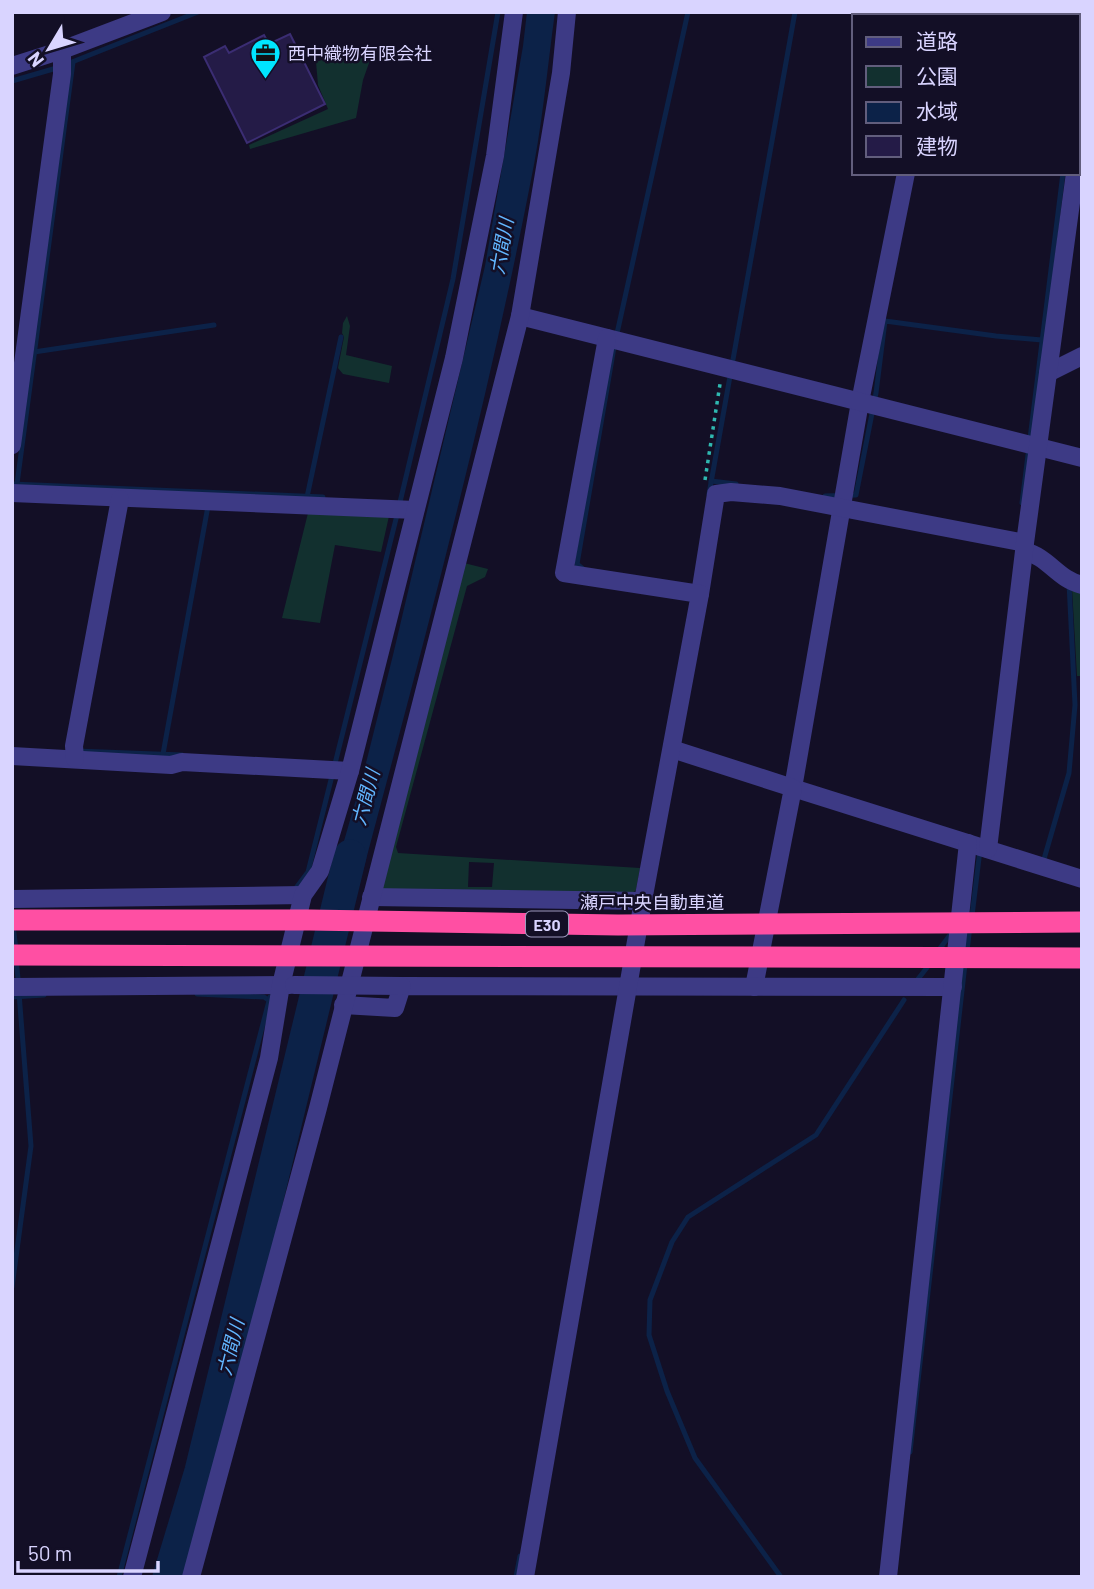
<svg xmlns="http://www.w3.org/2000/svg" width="1094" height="1589" font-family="Barlow,'Noto Sans JP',sans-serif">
  <rect width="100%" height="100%" fill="#130f26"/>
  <!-- green -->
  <g fill="#12302f" fill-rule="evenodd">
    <path d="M 364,46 L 369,63 L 363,80 L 356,118 L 250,149 L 249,145 L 328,109 L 318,85 L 316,62 Z"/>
    <path d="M 347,316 L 350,326 L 346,355 L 392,366 L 389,383 L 343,374 L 338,368 L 344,337 L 342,333 L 343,323 Z"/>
    <path d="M 308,513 L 389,516 L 381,552 L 335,545 L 320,623 L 282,618 Z"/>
    <path d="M 464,563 L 488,569 L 485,577 L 467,586 L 396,847 L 398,853 L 640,868 L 636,890 L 631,894 L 381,891 ZM 469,862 L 494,863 L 492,887 L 468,887 Z"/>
    <path d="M 1072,588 L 1082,588 L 1082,676 L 1077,676 Z"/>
  </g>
  <!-- water -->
  <path fill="#0c2248" d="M 527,12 L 555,12 C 547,70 542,129 530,185 C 483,426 418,664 355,901 L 327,900 L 363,775 L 393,655 L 485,266 L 523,46 Z"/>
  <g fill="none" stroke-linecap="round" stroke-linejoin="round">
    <!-- stream -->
    <g stroke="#0c2248" stroke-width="5">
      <path d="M 1074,16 L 1076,12"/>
      <path d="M 72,62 L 198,12"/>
      <path d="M 12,81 L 60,67"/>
      <path d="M 616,338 L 688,12"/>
      <path d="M 34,352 L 214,325"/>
      <path d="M 711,481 L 736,484"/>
      <path d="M 12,484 L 323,497"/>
      <path d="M 17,484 L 73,62"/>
      <path d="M 709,494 L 795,12"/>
      <path d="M 825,496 L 856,495 L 876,393 L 885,321 L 996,336 L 1042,340"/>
      <path d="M 307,497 L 341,337"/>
      <path d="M 1022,503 L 1063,173"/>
      <path d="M 583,569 L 577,564 L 614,347"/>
      <path d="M 76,751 L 182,755"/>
      <path d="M 163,754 L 208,506"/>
      <path d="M 1044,859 L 1069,773 L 1075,705 L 1069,583"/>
      <path d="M 296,888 L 308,872 L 396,519 L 453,279 L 498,12"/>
      <path d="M 972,916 L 980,850"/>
      <path d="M 13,925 L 16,950"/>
      <path d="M 938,951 L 953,931"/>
      <path d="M 967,951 L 970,926"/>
      <path d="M 16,960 L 18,978"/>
      <path d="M 918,979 L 929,965"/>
      <path d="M 197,994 L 264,997 L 270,1001"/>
      <path d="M 12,997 L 44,995"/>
      <path d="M 12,1287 L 31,1146 L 19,993"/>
      <path d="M 910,1452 L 965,964"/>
      <path d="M 119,1577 L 270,997"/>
      <path d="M 516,1577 L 520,1556"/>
      <path d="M 781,1577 L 695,1458 L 667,1391 L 649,1335 L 650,1300 L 672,1242 L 688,1217 L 816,1135 L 904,1000"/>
    </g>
    <!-- river -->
    <path stroke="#0c2248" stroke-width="33" d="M 169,1577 L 201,1471 L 350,856"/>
  </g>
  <!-- building -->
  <path fill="#241b47" stroke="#3b2d73" stroke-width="2" d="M 290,34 L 325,104 L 247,143 L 204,57 L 225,46 L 229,53 L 264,35 L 269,44 Z"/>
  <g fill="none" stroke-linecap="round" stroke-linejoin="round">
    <!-- path -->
    <path stroke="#2fb8b0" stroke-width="3.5" stroke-dasharray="3.5 5" stroke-linecap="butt" d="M 705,480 L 720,384"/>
    <!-- minor -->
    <g stroke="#3d3a85" stroke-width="18">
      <path d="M 937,16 L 938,12"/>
      <path d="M 12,66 L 62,50 L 162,12"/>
      <path d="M 1078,148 L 1082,122"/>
      <path d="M 906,173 L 860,402 L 793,788 L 1082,879"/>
      <path d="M 520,316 L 1082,458"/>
      <path d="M 1048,373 L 1082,356"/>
      <path d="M 12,445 L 62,74 L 62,50"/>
      <path d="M 12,493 L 415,510"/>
      <path d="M 1024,551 C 1049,557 1057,579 1082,585"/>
      <path d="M 700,594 L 716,494 L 731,492 L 780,496 L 1025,543"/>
      <path d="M 672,749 L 793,788 L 754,987"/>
      <path d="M 12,756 L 171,765 L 182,762 L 350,771"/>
      <path d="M 75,759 L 74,746 L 120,499"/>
      <path d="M 988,849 L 1025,543 L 1075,173"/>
      <path d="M 371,897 L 643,901"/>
      <path d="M 12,899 L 303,895"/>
      <path d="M 12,987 L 290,985"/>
      <path d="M 343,1005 L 395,1008 L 402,986 L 953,987"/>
      <path d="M 132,1577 L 269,1058 L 281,985 L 303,895 L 320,871 L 350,771 L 454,358 L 495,156 L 514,12"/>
      <path d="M 191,1577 L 318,1108 L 520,316 L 561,73 L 567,12"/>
      <path d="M 525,1577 L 643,901 L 700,594 L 564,573 L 607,338"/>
      <path d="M 888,1577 L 968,843"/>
    </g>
    <!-- minor-bridge -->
    <path stroke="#3d3a85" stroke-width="18" d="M 294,985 L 402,986"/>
    <!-- motorway-bridge -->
    <g stroke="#ff4fa3" stroke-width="21">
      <path d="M 12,920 L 309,920 L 618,925 L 1082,922"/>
      <path d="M 12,955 L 1082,958"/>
    </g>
  </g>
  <!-- icons -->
  <defs>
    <symbol id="office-pin" viewBox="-11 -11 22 30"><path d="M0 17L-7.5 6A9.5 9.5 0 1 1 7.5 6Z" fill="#00e5ff" stroke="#130f26"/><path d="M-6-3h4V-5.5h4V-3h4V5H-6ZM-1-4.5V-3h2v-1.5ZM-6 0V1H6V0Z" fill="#111"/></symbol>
  </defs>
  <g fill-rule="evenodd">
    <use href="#office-pin" x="248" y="36" width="35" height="47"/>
  </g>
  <g text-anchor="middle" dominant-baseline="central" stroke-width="5" stroke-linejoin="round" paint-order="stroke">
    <!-- shield labels -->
    <rect fill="#130f26" stroke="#9e99be" stroke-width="2" x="526" y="911.5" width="42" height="25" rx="5"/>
    <g font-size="16" font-weight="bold" fill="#d9d4ff">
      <text x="547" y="924">E30</text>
    </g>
    <!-- poi labels -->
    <g font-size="18" fill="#d9d4ff" stroke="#130f26" text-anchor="start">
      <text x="288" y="53">西中織物有限会社</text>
    </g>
    <!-- street labels -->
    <g font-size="18" fill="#d9d4ff" stroke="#130f26">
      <text x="652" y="902">瀬戸中央自動車道</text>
    </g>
    <!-- water labels -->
    <g font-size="19" font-style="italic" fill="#62b6ff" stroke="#130f26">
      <text transform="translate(501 246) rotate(-80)">六間川</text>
      <text transform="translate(365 797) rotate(-75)">六間川</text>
      <text transform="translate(230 1347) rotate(-76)">六間川</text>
    </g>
  </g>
  <!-- border -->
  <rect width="1094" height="1589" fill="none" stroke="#d9d4ff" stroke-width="28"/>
  <!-- legend -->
  <rect x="852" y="14" width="228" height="161" fill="#130f26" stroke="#625e7d" stroke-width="2"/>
  <rect x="866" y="37" width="35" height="10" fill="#3d3a85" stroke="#625e7d" stroke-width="2"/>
  <text x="916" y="49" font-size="21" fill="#d9d4ff">道路</text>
  <rect x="866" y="66" width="35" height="21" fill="#12302f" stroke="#625e7d" stroke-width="2"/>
  <text x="916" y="84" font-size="21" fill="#d9d4ff">公園</text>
  <rect x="866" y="102" width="35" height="21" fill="#0c2248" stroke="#625e7d" stroke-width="2"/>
  <text x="916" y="119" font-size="21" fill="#d9d4ff">水域</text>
  <rect x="866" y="136" width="35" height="21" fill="#241b47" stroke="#625e7d" stroke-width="2"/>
  <text x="916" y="154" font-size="21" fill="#d9d4ff">建物</text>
  <!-- north arrow -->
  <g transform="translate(49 49) rotate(232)" stroke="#130f26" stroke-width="5" paint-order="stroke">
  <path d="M0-5L12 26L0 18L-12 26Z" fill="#d9d4ff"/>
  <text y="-10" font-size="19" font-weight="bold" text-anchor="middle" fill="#d9d4ff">N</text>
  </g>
  <!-- scale -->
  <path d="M18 1561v10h140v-10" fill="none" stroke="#d9d4ff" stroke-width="3.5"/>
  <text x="28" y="1561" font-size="21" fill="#d9d4ff" stroke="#130f26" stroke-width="5" paint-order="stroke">50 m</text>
</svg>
